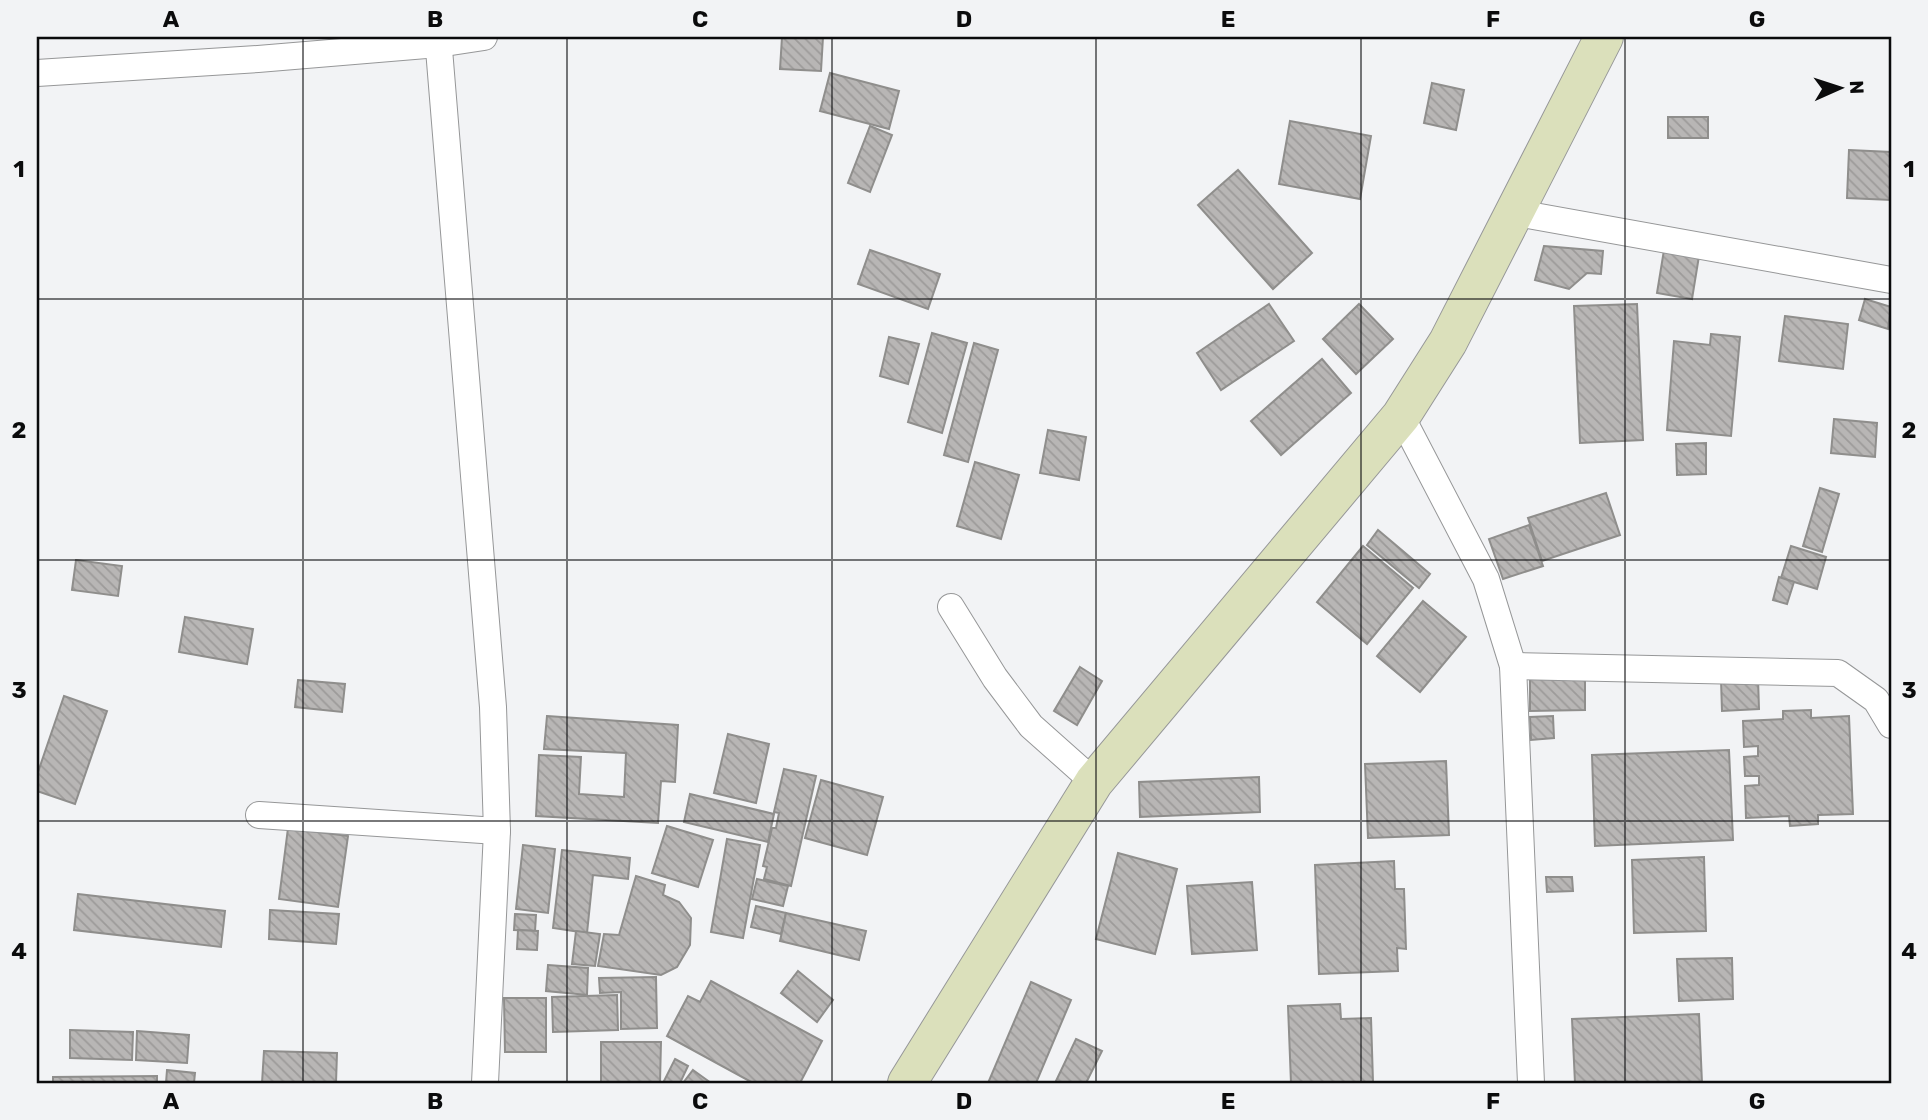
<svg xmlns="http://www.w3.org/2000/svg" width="1928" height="1120" font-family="Rubik,sans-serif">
  <defs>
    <pattern id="building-back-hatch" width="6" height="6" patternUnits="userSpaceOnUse" patternTransform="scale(1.75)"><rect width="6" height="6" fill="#b8b6b5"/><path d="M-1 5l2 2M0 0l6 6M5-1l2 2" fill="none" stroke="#9d9b9a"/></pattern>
  </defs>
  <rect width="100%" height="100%" fill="#f2f3f5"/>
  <!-- building -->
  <g fill="url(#building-back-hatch)" stroke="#8f8e8c" stroke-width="2">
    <path d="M 782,37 L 823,37 L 821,71 L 780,69 Z"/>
    <path d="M 830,73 L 899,91 L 889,129 L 820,111 Z"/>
    <path d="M 1432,83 L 1464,90 L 1456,130 L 1424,123 Z"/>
    <rect x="1668" y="117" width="40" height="21"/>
    <path d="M 1290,121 L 1371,136 L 1360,199 L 1279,184 Z"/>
    <path d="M 870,126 L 892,135 L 870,192 L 848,183 Z"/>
    <path d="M 1849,150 L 1891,152 L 1891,200 L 1847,198 Z"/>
    <path d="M 1238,170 L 1312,253 L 1273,289 L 1198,205 Z"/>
    <path d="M 1544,246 L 1603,251 L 1601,274 L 1587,273 L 1569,289 L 1535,280 Z"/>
    <path d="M 870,250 L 940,274 L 928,309 L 858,284 Z"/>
    <path d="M 1664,250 L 1699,256 L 1692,299 L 1657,293 Z"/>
    <path d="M 1865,299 L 1891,307 L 1888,329 L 1859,320 Z"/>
    <path d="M 1269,304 L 1294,341 L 1221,390 L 1197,353 Z"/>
    <path d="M 1359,304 L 1393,339 L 1356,374 L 1323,339 Z"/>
    <path d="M 1637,304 L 1643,440 L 1580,443 L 1574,306 Z"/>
    <path d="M 1785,316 L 1848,324 L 1843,369 L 1779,361 Z"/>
    <path d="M 932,333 L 967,343 L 942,433 L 908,422 Z"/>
    <path d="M 1711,334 L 1740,337 L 1731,436 L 1667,430 L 1674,341 L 1710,345 Z"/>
    <path d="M 889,337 L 919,344 L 908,384 L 880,376 Z"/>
    <path d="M 974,343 L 998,350 L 968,462 L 944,455 Z"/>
    <path d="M 1322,359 L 1351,393 L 1281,455 L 1251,421 Z"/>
    <path d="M 1834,419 L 1877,423 L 1875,457 L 1831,453 Z"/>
    <path d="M 1048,430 L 1086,437 L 1079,480 L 1040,473 Z"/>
    <path d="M 1706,443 L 1706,474 L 1677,475 L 1676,444 Z"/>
    <path d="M 975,462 L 1019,475 L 1001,539 L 957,526 Z"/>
    <path d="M 1820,488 L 1839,494 L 1822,552 L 1803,546 Z"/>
    <path d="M 1606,493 L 1620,535 L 1542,561 L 1528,518 Z"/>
    <path d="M 1529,525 L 1543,566 L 1503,579 L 1489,539 Z"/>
    <path d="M 1378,530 L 1430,574 L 1419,588 L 1367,545 Z"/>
    <path d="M 1363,546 L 1413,588 L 1367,644 L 1317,602 Z"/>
    <path d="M 1791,546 L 1826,557 L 1817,589 L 1781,578 Z"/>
    <path d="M 76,560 L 122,566 L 118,596 L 72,590 Z"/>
    <path d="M 1779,577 L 1794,582 L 1787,604 L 1773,600 Z"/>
    <path d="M 1423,601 L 1466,637 L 1420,692 L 1377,656 Z"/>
    <path d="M 185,617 L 253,629 L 247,664 L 179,652 Z"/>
    <path d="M 1080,667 L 1102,681 L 1077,725 L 1054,711 Z"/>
    <path d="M 1585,677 L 1585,710 L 1530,711 L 1530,678 Z"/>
    <path d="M 1758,678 L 1759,709 L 1722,711 L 1721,680 Z"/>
    <path d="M 298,680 L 345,684 L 342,712 L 295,707 Z"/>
    <path d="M 64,696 L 107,711 L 75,804 L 37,791 L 37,775 Z"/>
    <path d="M 1811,710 L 1811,718 L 1849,716 L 1853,814 L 1818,815 L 1818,824 L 1790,826 L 1789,816 L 1746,818 L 1745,786 L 1759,785 L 1759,776 L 1745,776 L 1744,757 L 1758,756 L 1758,746 L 1744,747 L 1743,721 L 1783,719 L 1783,711 Z"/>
    <path d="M 547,716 L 678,725 L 675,782 L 661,781 L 658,823 L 536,816 L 539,755 L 581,757 L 579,794 L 624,797 L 626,753 L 544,749 Z"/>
    <path d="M 1553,716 L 1554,738 L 1531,740 L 1530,717 Z"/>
    <path d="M 728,734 L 769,744 L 756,803 L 714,793 Z"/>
    <path d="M 1729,750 L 1733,840 L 1595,846 L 1592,755 Z"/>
    <path d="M 1446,761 L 1449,835 L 1368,838 L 1365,764 Z"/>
    <path d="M 784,769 L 816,776 L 791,886 L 764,879 L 767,867 L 763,866 L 772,828 L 776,828 L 779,813 L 774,812 Z"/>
    <path d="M 1259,777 L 1260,812 L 1140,817 L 1139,782 Z"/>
    <path d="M 821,780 L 883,797 L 867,855 L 805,838 Z"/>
    <path d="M 690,794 L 774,814 L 768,842 L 684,822 Z"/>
    <path d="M 667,826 L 713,840 L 698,887 L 652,873 Z"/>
    <path d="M 288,828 L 348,836 L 338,907 L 279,899 Z"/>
    <path d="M 727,839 L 760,845 L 743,938 L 711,932 Z"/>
    <path d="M 523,845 L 555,849 L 548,913 L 516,909 Z"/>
    <path d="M 562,850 L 630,858 L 628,879 L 593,875 L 587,933 L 553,928 Z"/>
    <path d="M 1118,853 L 1177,869 L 1155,954 L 1096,939 Z"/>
    <path d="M 1704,857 L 1706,931 L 1634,933 L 1632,860 Z"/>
    <path d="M 1394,861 L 1395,889 L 1404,889 L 1406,949 L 1397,948 L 1398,971 L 1319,974 L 1315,865 Z"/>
    <path d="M 636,876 L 665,885 L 663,895 L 679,902 L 691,918 L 690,945 L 677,967 L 661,975 L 598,966 L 604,934 L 619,935 Z"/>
    <path d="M 1546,877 L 1572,877 L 1573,891 L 1547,892 Z"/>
    <path d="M 757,879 L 788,886 L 783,906 L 752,899 Z"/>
    <path d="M 1252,882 L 1257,950 L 1192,954 L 1187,886 Z"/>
    <path d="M 78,894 L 225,911 L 221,947 L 74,930 Z"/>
    <path d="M 756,906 L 786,913 L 781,934 L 751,927 Z"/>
    <path d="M 270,910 L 339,914 L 336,944 L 269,939 Z"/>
    <path d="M 786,913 L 866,931 L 859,960 L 780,941 Z"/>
    <path d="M 515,914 L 536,915 L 535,931 L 514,930 Z"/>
    <path d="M 518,930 L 538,931 L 537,950 L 517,949 Z"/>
    <path d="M 576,931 L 600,934 L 595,966 L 572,964 Z"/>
    <path d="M 1732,958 L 1733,999 L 1679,1001 L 1677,959 Z"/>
    <path d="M 548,965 L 588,968 L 587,995 L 546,991 Z"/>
    <path d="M 798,971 L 833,1000 L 817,1022 L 781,993 Z"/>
    <path d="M 656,977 L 657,1028 L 621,1029 L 621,992 L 600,993 L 599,978 Z"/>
    <path d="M 711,981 L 822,1041 L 800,1083 L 753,1083 L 667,1036 L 688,996 L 700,1002 Z"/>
    <path d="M 1031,982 L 1071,1000 L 1036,1083 L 988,1083 Z"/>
    <path d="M 617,995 L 618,1030 L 553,1032 L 552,997 Z"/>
    <path d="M 504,998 L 546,998 L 546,1052 L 505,1052 Z"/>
    <path d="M 1340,1004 L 1341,1019 L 1371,1018 L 1373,1082 L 1291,1083 L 1288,1006 Z"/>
    <path d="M 1699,1014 L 1702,1083 L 1575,1083 L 1572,1019 Z"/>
    <path d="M 70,1030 L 133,1032 L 132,1060 L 70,1058 Z"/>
    <path d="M 137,1031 L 189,1035 L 187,1063 L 136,1060 Z"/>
    <path d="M 1076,1039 L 1102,1051 L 1086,1083 L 1055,1083 Z"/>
    <path d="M 601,1042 L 661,1042 L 660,1083 L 601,1083 Z"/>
    <path d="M 264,1051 L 337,1053 L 336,1083 L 262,1083 Z"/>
    <path d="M 675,1059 L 688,1066 L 680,1083 L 663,1083 Z"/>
    <path d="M 167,1070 L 195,1073 L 194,1083 L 166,1083 Z"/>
    <path d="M 693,1070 L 711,1083 L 683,1083 Z"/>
    <path d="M 157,1076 L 157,1083 L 53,1083 L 53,1077 Z"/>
  </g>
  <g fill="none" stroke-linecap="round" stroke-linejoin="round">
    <defs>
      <g id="street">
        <path d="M 438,37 L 493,707 L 497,831 L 485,1083"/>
        <path d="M 37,73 L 258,59 L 438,44 L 484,37"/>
        <path d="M 1517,213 L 1891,280"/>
        <path d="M 1401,416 L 1486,579 L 1513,666 L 1531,1083"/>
        <path d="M 951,607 L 995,678 L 1031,726 L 1094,782"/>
        <path d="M 1513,666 L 1838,673 L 1876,700 L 1891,725"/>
        <path d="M 259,815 L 497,831"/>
      </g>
      <path id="secondary" d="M 907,1083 L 1094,782 L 1401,416 L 1448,342 L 1604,37"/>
    </defs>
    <!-- street casing -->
    <use href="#street" stroke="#969798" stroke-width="28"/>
    <!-- secondary casing -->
    <use href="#secondary" stroke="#969798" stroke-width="40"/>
    <!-- street -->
    <use href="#street" stroke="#fff" stroke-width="26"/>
    <!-- secondary -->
    <use href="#secondary" stroke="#dbe0bb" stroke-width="38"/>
  </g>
  <!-- grid -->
  <path fill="none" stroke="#0b0b0c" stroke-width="2" stroke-opacity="0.55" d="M 303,37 L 303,1083M 567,37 L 567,1083M 832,37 L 832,1083M 1096,37 L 1096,1083M 1361,37 L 1361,1083M 1625,37 L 1625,1083M 37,299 L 1891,299M 37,560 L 1891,560M 37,821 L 1891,821"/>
  <!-- border -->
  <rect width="1928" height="1120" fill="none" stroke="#f2f3f5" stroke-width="77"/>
  <!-- north arrow -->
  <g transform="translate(1840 88) rotate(87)" stroke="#f2f3f5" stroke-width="5" paint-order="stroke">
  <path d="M0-5L12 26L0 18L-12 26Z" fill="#0b0b0c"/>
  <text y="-10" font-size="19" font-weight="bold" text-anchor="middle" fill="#0b0b0c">N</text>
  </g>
  <rect x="38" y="38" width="1852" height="1044" fill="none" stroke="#0b0b0c" stroke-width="2.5"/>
  <g font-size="23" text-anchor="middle" font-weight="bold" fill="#0b0b0c">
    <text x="171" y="27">A</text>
    <text x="435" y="27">B</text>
    <text x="700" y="27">C</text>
    <text x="964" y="27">D</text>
    <text x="1228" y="27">E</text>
    <text x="1493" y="27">F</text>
    <text x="1757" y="27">G</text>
    <text x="19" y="177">1</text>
    <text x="1909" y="177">1</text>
    <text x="19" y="438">2</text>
    <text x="1909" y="438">2</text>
    <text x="19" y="698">3</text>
    <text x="1909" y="698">3</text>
    <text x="19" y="959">4</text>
    <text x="1909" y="959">4</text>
    <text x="171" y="1109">A</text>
    <text x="435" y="1109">B</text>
    <text x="700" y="1109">C</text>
    <text x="964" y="1109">D</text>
    <text x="1228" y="1109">E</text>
    <text x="1493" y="1109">F</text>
    <text x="1757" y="1109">G</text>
  </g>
</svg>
